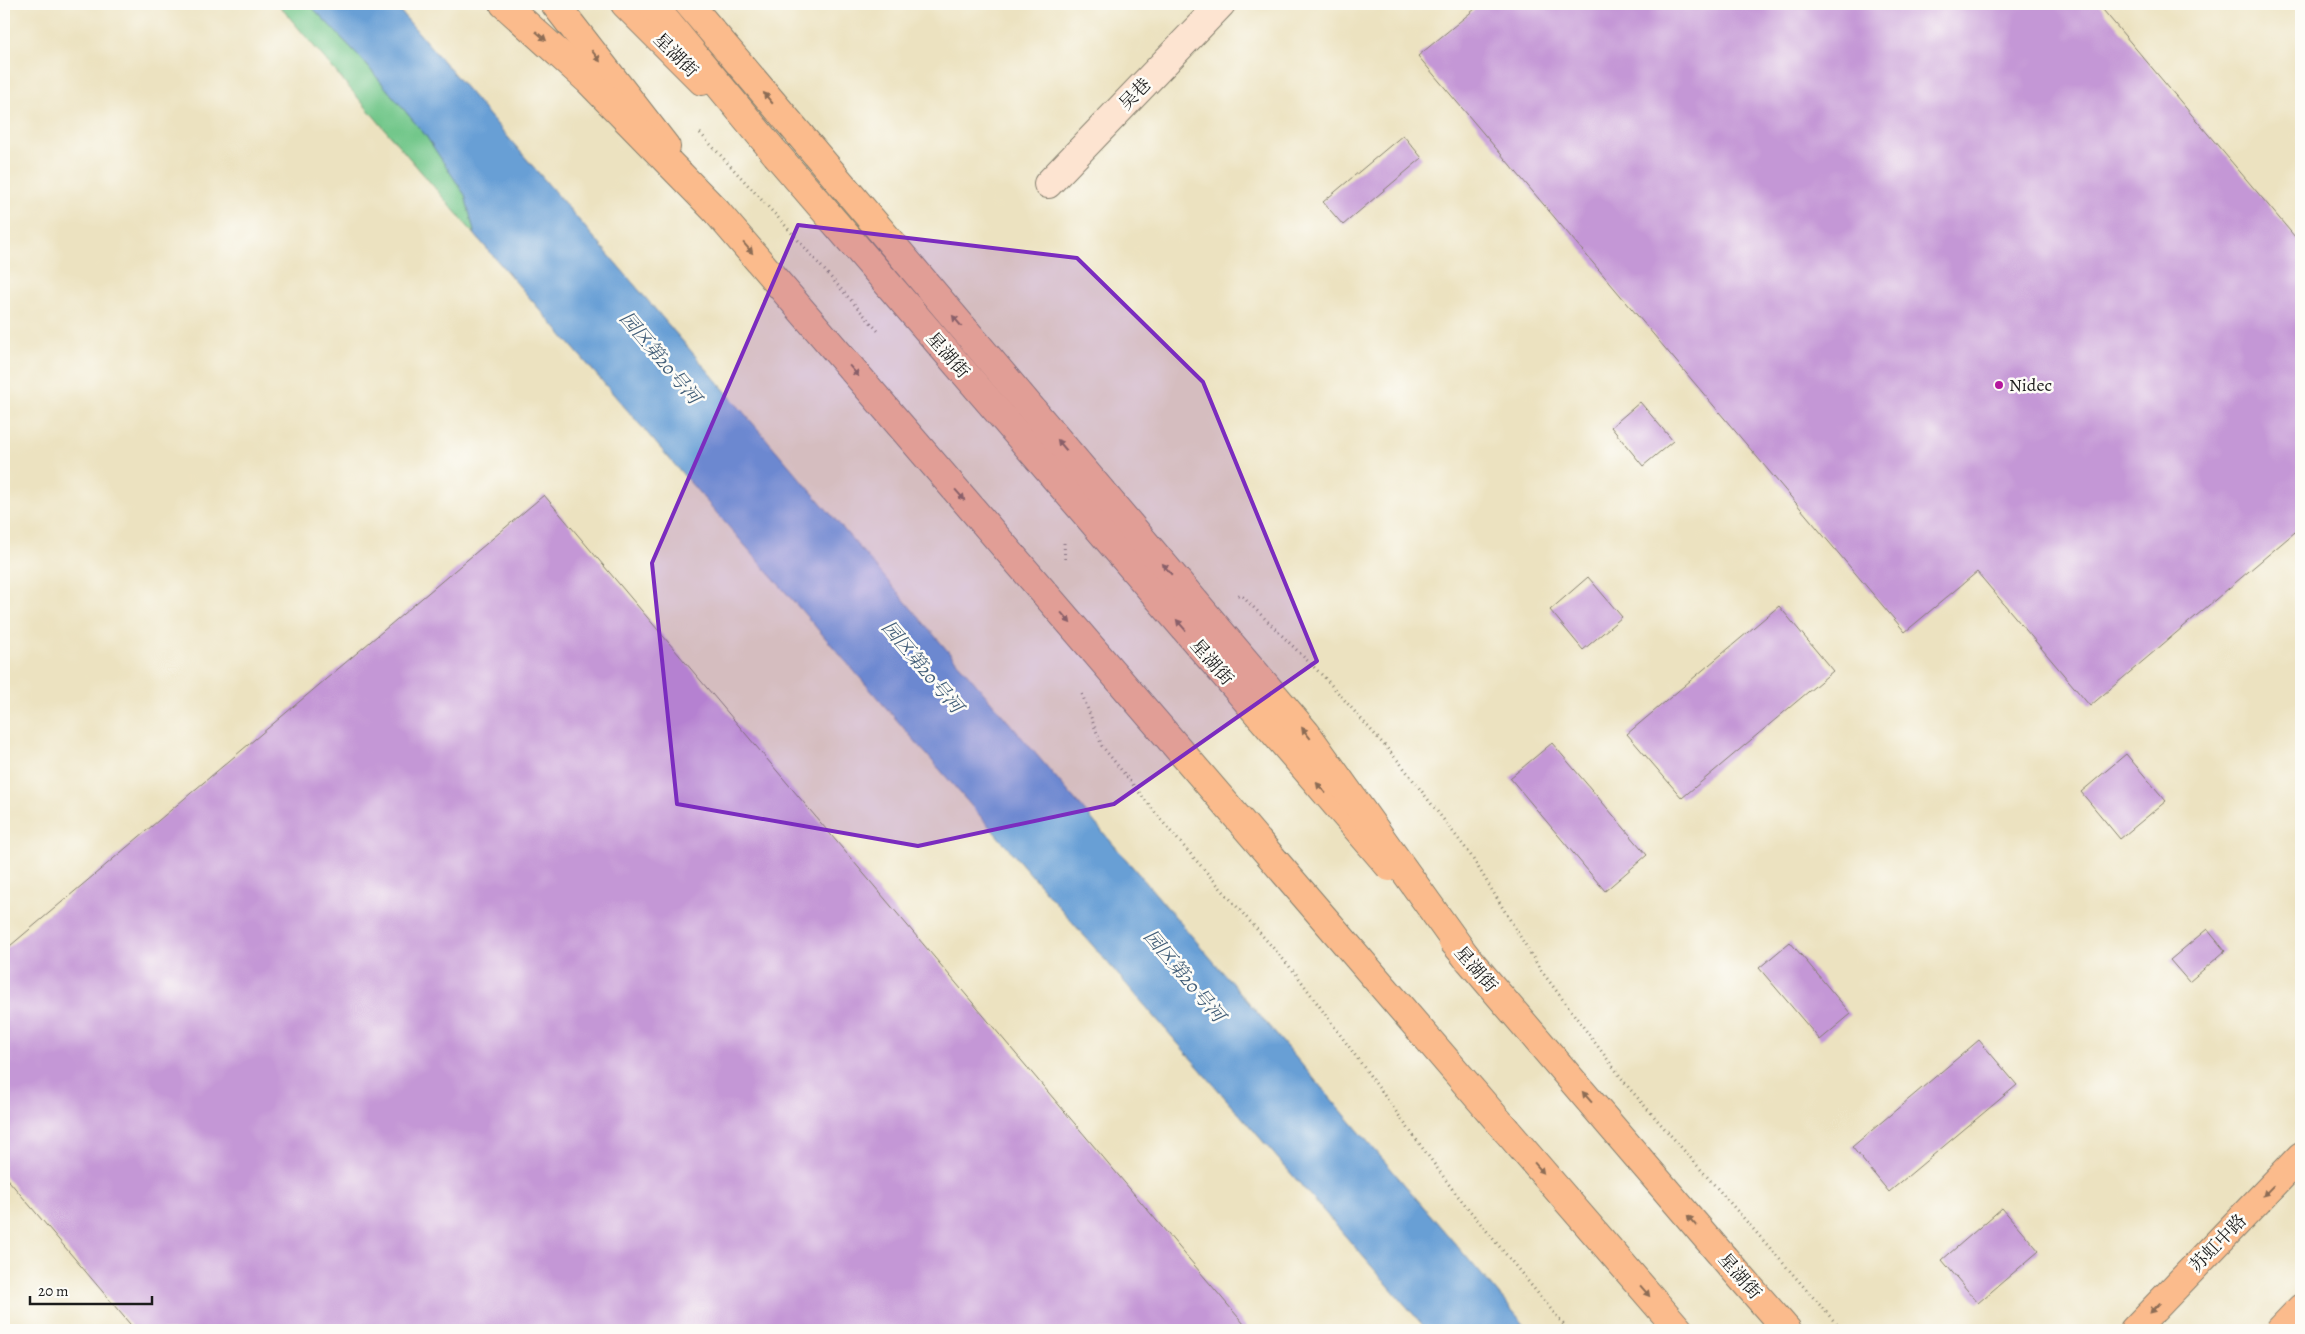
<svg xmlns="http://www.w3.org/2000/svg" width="2305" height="1334" font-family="Alegreya,'Noto Serif SC',serif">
  <rect width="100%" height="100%" fill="#fdfcf7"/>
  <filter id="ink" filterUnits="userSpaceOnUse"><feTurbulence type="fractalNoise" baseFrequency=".02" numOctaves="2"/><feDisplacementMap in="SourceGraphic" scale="10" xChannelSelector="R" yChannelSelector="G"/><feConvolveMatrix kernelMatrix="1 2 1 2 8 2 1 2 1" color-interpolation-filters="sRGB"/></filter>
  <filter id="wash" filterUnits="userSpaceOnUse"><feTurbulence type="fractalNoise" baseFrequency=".0096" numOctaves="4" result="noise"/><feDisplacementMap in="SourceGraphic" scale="20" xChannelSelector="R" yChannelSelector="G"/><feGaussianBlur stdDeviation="1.12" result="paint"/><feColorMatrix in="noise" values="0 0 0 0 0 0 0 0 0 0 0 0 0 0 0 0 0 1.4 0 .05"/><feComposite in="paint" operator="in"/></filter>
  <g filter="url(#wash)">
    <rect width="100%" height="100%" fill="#ece2c0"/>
    <!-- green -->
    <path fill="#73c78b" stroke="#487254" d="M 278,4 L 309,4 L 360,57 L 426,136 L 465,195 L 475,235 Z"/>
    <!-- water -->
    <path fill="#679fd5" stroke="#425e78" d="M 309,4 L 394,4 L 1529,1330 L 1427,1330 L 475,235 L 465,195 L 426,136 L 360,57 Z"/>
    <g id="blocks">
      <!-- building -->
      <g fill="#c497d6">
        <path d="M 1481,4 L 2098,4 L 2301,244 L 2301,527 L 2090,706 L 1977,572 L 1905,632 L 1418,56 Z"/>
        <path d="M 1403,135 L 1422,158 L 1343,225 L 1323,202 Z"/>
        <path d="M 1640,402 L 1673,441 L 1643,466 L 1611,427 Z"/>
        <path d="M 544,495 L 1249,1330 L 135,1330 L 4,1175 L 4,951 Z"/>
        <path d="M 1588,577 L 1622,617 L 1583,650 L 1550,610 Z"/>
        <path d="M 1779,606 L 1833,671 L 1682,798 L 1627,734 Z"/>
        <path d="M 1552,743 L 1647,855 L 1605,891 L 1510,778 Z"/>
        <path d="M 2126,754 L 2166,801 L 2120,839 L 2081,792 Z"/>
        <path d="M 2207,929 L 2225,951 L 2189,982 L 2170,960 Z"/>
        <path d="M 1790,942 L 1851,1014 L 1820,1040 L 1759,968 Z"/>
        <path d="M 1979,1040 L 2017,1085 L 1889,1192 L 1852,1147 Z"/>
        <path d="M 2002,1208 L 2039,1251 L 1978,1303 L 1942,1260 Z"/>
      </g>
    </g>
  </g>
  <g filter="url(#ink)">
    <use href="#blocks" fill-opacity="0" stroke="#847f6e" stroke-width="1"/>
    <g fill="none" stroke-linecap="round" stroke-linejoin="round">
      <defs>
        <path id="secondary" d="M 1048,184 L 1221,4"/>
        <g id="primary">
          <path d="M 555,4 L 666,147"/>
          <path d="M 625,4 L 702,81"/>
          <path d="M 1507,1131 L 1679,1330"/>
          <path d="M 1724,1258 L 1787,1330"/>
          <path d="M 2134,1330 L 2301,1156"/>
          <path d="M 2280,1330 L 2301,1308"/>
        </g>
        <g id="highway">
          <path d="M 504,4 L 589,81 L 716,211"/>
          <path d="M 652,4 L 776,154"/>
          <path d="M 689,4 L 800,135"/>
        </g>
      </defs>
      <!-- secondary casing -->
      <use href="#secondary" stroke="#847f6e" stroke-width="30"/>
      <!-- primary casing -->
      <use href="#primary" stroke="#847f6e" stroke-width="30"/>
      <!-- highway casing -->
      <use href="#highway" stroke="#847f6e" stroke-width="30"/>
      <!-- path -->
      <g stroke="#847f6e" stroke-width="3" stroke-dasharray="1 4" stroke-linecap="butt">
        <path d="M 700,133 L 783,223 L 878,331"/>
        <path d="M 1064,543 L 1065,562"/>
        <path d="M 1238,595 L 1243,597 L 1325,678 L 1400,763 L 1470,854 L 1540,969 L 1629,1088 L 1842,1330"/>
        <path d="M 1082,694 L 1102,746 L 1166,826 L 1296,974 L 1453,1190 L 1568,1330"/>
      </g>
      <!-- secondary -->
      <use href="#secondary" stroke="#fde4d1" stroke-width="28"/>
      <!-- primary -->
      <use href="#primary" stroke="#fbbb8c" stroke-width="28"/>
      <!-- highway -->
      <use href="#highway" stroke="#fbbb8c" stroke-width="28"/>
      <defs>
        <g id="primary-bridge">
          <path d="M 776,154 L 1390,867"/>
          <path d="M 716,211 L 1507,1131"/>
          <path d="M 1452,940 L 1724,1258"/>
        </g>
        <path id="highway-bridge" d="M 800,135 L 1306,733 L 1467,958"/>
      </defs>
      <!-- primary-bridge casing -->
      <use href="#primary-bridge" stroke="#847f6e" stroke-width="30" stroke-linecap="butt"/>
      <!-- highway-bridge casing -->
      <use href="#highway-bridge" stroke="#847f6e" stroke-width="30" stroke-linecap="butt"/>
      <!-- primary-bridge -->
      <use href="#primary-bridge" stroke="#fbbb8c" stroke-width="28"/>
      <!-- highway-bridge -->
      <use href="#highway-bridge" stroke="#fbbb8c" stroke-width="28"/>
    </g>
    <!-- one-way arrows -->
    <defs><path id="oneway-solid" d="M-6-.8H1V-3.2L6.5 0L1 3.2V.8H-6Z" transform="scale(1.25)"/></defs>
    <g fill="#8c6c54">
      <use href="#oneway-solid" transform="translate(541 36) rotate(41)"/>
      <use href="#oneway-solid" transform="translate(596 56) rotate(52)"/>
      <use href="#oneway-solid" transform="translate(768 98) rotate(-130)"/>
      <use href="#oneway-solid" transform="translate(748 248) rotate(49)"/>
      <use href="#oneway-solid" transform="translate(957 321) rotate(-130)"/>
      <use href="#oneway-solid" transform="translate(854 371) rotate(49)"/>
      <use href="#oneway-solid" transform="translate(1062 445) rotate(-130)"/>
      <use href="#oneway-solid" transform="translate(960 495) rotate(49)"/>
      <use href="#oneway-solid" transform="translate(1167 569) rotate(-130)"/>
      <use href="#oneway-solid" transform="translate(1066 618) rotate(49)"/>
      <use href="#oneway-solid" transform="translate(1181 625) rotate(-131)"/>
      <use href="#oneway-solid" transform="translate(1306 733) rotate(-128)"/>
      <use href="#oneway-solid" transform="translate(1321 788) rotate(-131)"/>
      <use href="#oneway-solid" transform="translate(1587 1097) rotate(-131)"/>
      <use href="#oneway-solid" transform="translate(1539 1168) rotate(49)"/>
      <use href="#oneway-solid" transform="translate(2268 1191) rotate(134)"/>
      <use href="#oneway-solid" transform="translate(1692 1221) rotate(-131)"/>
      <use href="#oneway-solid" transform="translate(1645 1291) rotate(49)"/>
      <use href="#oneway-solid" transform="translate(2155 1308) rotate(134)"/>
    </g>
  </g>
  <!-- marked area -->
  <path fill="#7b2cbf" fill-opacity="0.2" stroke="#7b2cbf" stroke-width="4" stroke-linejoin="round" d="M 798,225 L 1077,258 L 1203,382 L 1317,661 L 1114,804 L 918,846 L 677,804 L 652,563 Z"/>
  <!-- markers -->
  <circle fill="#b5179e" stroke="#fdfcf7" stroke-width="2" cx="1999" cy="385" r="5"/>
  <g text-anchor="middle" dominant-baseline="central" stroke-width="5" stroke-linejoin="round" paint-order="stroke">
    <!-- street labels -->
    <g font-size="18" fill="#1c1c1c" stroke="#fdfcf7">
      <text transform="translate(676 55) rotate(45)">星湖街</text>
      <text transform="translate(1135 94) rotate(-46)">吴巷</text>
      <text transform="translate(948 355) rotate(49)">星湖街</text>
      <text transform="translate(1212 662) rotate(49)">星湖街</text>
      <text transform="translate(1476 969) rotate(49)">星湖街</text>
      <text transform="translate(2218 1243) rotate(-46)">苏虹中路</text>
      <text transform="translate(1740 1276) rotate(49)">星湖街</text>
    </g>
    <!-- poi labels -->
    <g font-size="18" fill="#1c1c1c" stroke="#fdfcf7" text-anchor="start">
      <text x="2009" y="385">Nidec</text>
    </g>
    <!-- water labels -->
    <g font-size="19" font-style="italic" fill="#425e78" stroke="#fdfcf7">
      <text transform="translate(660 358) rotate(50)">园区第20号河</text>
      <text transform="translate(922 667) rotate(50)">园区第20号河</text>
      <text transform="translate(1184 976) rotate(50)">园区第20号河</text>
    </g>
  </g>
  <!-- margin -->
  <rect width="2305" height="1334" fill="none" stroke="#fdfcf7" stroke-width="20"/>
  <!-- scale -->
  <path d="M30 1296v8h122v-8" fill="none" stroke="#1c1c1c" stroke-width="2.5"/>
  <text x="38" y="1296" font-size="15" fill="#1c1c1c" stroke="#fdfcf7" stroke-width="4" paint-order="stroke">20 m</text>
</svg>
